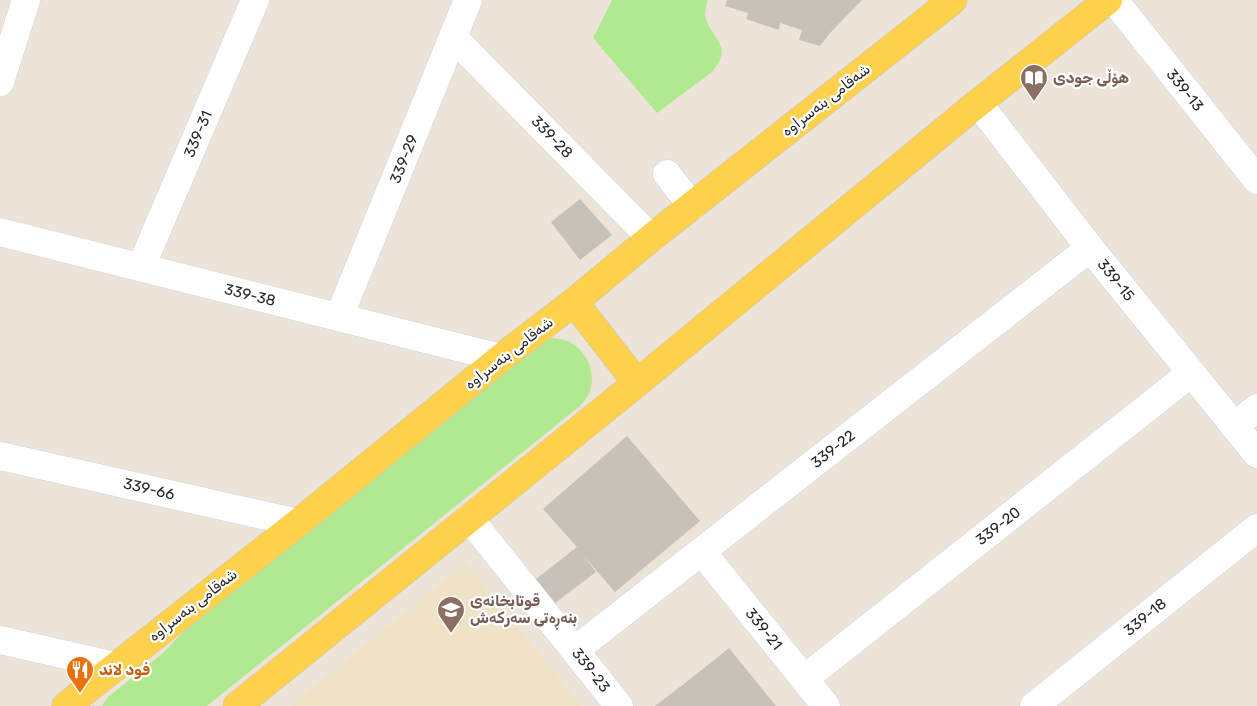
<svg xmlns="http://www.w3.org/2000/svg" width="1257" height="706" font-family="Rubik,Vazirmatn,sans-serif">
  <rect width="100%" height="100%" fill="#ede4d9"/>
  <!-- education -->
  <path fill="#f0e2c6" d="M 466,563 L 582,706 L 289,706 Z"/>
  <!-- green -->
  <g fill="#b0e98f">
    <path d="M 612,0 L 708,0 C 706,6 704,14 706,19 C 713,41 734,46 712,72 L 657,113 L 593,38 Z"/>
    <path d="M 552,338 C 557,339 563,339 568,341 C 588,351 599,377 587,397 C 585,400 582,404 580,406 L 207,706 L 102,706 L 108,697 L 163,653 L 206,608 L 539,340 Z"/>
  </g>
  <!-- building -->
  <g fill="#c8c1b9">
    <path d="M 727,0 L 862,0 L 830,33 L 820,46 L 799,40 L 802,30 L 780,23 L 779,30 L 746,19 L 748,13 L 725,6 Z"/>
    <path d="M 580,199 L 612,235 L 580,260 L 551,222 Z"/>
    <path d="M 627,436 L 700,521 L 615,592 L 583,555 L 596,572 L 555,603 L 536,579 L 577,547 L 543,509 Z"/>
    <path d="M 729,648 L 776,706 L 655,706 L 689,680 Z"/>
  </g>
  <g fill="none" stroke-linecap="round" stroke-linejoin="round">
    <defs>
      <g id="minor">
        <path d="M 1114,0 L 1257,180"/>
        <path d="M 453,37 L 651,238"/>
        <path d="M 0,82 L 26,0"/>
        <path d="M 978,103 L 1090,248 L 1257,454"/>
        <path d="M 667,174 L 692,206"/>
        <path d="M 0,232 L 501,358"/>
        <path d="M 141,267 L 255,0"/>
        <path d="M 339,317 L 468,0"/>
        <path d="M 1234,426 L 1257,408"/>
        <path d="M 0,456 L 298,523"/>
        <path d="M 469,518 L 619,706"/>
        <path d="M 702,552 L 826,706"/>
        <path d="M 0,640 L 115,666"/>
        <path d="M 575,650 L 1090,248"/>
        <path d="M 804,679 L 1191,373"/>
        <path d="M 1034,706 L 1257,528"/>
      </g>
      <g id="major">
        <path d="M 574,302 L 637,383"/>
        <path d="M 66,706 L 298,523 L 501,358 L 574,302 L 651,238 L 953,0"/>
        <path d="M 237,706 L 637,383 L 978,103 L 1108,0"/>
      </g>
    </defs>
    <!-- minor casing -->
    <use href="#minor" stroke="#ced2e4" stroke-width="29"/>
    <!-- major casing -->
    <use href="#major" stroke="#c7c7c7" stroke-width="29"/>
    <!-- minor -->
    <use href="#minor" stroke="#fff" stroke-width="28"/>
    <!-- major -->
    <use href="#major" stroke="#fed14d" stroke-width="28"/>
  </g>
  <!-- icons -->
  <defs>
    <symbol id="library-pin" viewBox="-11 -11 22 30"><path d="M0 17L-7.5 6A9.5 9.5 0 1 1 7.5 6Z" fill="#8d6e63" stroke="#fff"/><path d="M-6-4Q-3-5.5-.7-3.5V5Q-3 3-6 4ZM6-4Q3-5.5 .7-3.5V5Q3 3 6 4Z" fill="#fff"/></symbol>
    <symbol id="school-pin" viewBox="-11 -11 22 30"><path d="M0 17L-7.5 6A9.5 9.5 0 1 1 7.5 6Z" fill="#8d6e63" stroke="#fff"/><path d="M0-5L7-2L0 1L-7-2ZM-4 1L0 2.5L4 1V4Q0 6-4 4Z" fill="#fff"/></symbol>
    <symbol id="restaurant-pin" viewBox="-11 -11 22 30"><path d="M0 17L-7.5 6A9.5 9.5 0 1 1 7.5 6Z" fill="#e8710a" stroke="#fff"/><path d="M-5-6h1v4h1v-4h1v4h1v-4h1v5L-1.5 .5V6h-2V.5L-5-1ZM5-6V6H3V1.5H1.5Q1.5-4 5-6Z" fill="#fff"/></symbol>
  </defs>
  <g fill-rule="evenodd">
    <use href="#library-pin" x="1018" y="62" width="32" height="43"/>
    <use href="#school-pin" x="435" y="594" width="32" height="43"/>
    <use href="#restaurant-pin" x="64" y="654" width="32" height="43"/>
  </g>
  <g text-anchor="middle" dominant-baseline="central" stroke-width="4.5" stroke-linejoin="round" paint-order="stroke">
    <!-- education labels -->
    <g font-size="15" font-weight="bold" fill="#785e54" stroke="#fff" text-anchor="start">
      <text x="1053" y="78">هۆڵی جودی</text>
      <text x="470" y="601">قوتابخانەی<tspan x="470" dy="17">بنەڕەتی سەرکەش</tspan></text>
    </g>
    <!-- street labels -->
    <g font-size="15" fill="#292929" stroke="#fff">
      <text transform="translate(1185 90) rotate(51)">339-13</text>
      <text transform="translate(826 100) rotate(-38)">شەقامی بنەسراوە</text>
      <text transform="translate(198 134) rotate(-67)">339-31</text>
      <text transform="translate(552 137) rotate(46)">339-28</text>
      <text transform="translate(404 159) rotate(-68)">339-29</text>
      <text transform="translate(1116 280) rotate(51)">339-15</text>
      <text transform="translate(250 295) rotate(14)">339-38</text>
      <text transform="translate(509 353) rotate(-38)">شەقامی بنەسراوە</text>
      <text transform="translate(833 449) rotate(-38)">339-22</text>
      <text transform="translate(149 489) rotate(13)">339-66</text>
      <text transform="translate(998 526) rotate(-38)">339-20</text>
      <text transform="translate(193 605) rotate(-38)">شەقامی بنەسراوە</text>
      <text transform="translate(1145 617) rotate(-39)">339-18</text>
      <text transform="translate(764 629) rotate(51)">339-21</text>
      <text transform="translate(591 670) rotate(52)">339-23</text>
    </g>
    <!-- food labels -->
    <g font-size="15" font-weight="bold" fill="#c56008" stroke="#fff" text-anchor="start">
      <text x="99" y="670">فود لاند</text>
    </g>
  </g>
</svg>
